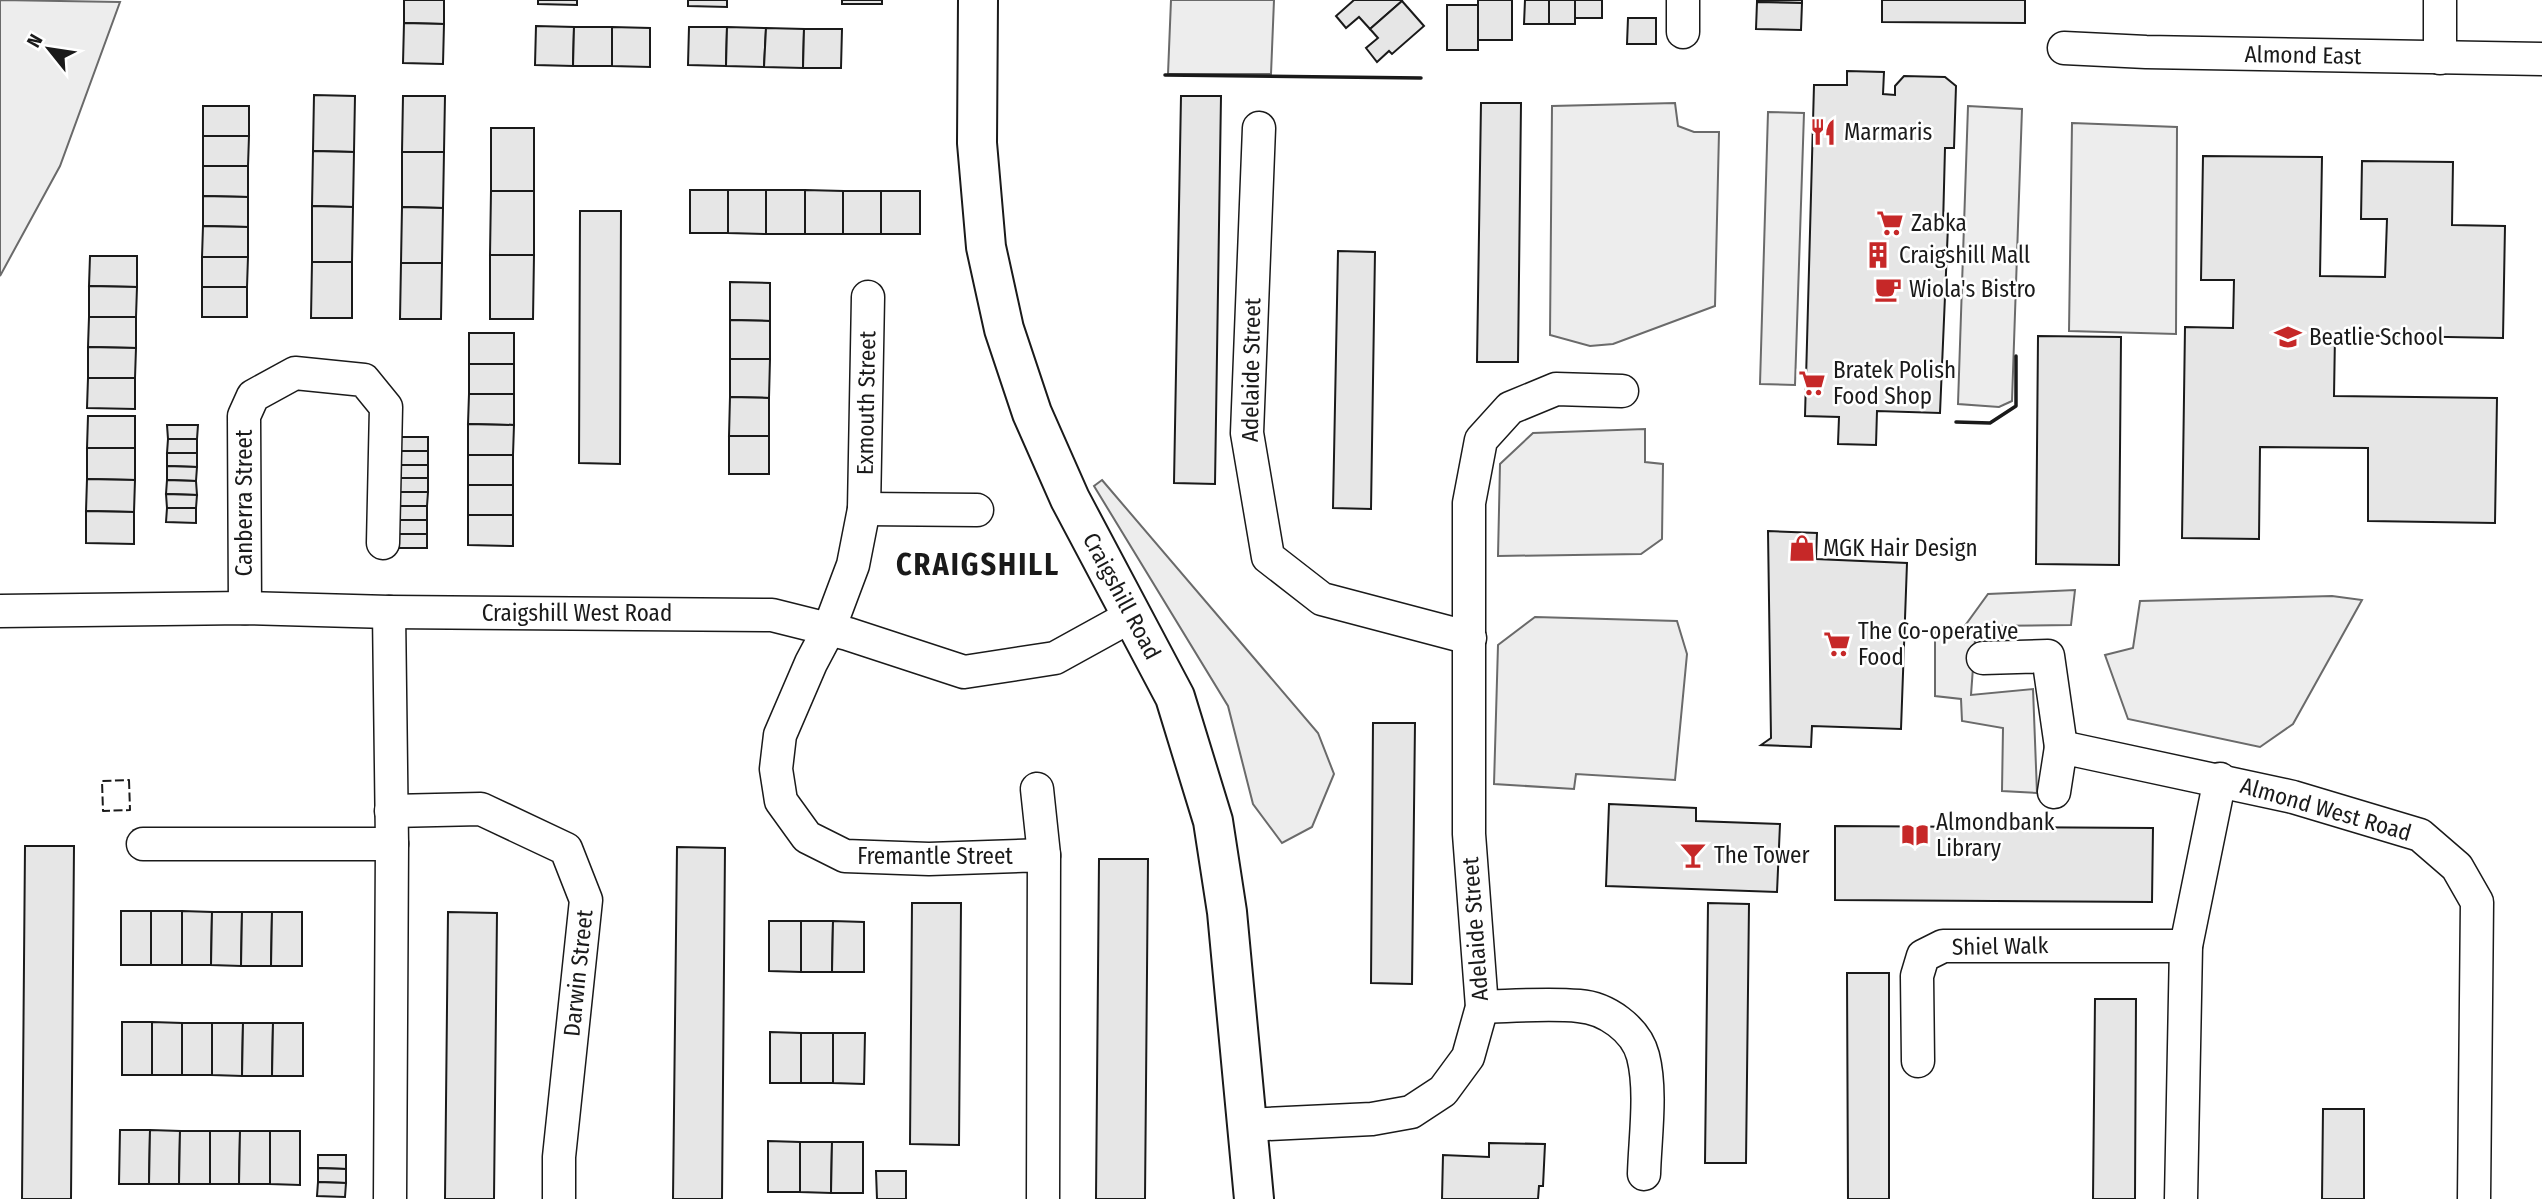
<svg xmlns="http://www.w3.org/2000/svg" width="2542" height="1199" font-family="'Fira Sans Condensed',sans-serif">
  <rect width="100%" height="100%" fill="#fff"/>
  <!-- built -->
  <g fill="#ededed" stroke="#6a6a6a" stroke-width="2">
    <path d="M 0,0 L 120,2 L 60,166 L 0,276 Z"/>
    <path d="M 1171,0 L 1274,0 L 1271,74 L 1168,74 Z"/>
    <path d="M 1675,103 L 1678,126 L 1694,132 L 1719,132 L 1715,306 L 1613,344 L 1590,346 L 1550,335 L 1552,106 Z"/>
    <path d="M 1968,106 L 2022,109 L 2012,401 L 1999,407 L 1958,404 Z"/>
    <path d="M 1768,112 L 1804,113 L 1795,385 L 1760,384 Z"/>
    <path d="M 2072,123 L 2177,127 L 2176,334 L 2069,331 Z"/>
    <path d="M 1645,429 L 1645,462 L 1663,464 L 1662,539 L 1641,554 L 1498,556 L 1500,464 L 1533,433 Z"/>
    <path d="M 1102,480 L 1318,733 L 1334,774 L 1312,827 L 1282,843 L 1253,804 L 1228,706 L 1094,486 Z"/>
    <path d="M 2075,590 L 2071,625 L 1976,626 L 1971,695 L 2033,689 L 2037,793 L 2002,791 L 2003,728 L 1962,721 L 1961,699 L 1935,696 L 1935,628 L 1964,627 L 1988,594 Z"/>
    <path d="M 2332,596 L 2362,600 L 2293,724 L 2260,747 L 2128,719 L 2105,655 L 2133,648 L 2140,601 Z"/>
    <path d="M 1535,617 L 1677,621 L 1687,654 L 1675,780 L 1576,774 L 1574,789 L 1494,784 L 1498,645 Z"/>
  </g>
  <!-- building -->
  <g fill="#e6e6e6" stroke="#1a1a1a" stroke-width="2">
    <path d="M 404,0 L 444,0 L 444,24 L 404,23 Z"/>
    <path d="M 538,0 L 577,0 L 577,5 L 538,4 Z"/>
    <path d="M 688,0 L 727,0 L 727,7 L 688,6 Z"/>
    <rect x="842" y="0" width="40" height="4"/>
    <path d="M 1354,0 L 1401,0 L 1402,1 L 1370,29 L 1359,17 L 1346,28 L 1336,16 Z"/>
    <rect x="1478" y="0" width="34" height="40"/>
    <path d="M 1525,0 L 1549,0 L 1549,24 L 1524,24 Z"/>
    <rect x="1549" y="0" width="26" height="24"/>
    <rect x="1575" y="0" width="27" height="18"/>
    <path d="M 1757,0 L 1802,0 L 1802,3 L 1757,2 Z"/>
    <path d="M 1882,0 L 2025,0 L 2025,23 L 1882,22 Z"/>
    <path d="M 1402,1 L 1424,26 L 1392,54 L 1389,51 L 1377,62 L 1366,48 L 1378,38 L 1370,29 Z"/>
    <path d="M 1757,2 L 1802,3 L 1801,30 L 1756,29 Z"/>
    <rect x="1447" y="5" width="31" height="45"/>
    <path d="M 1628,18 L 1656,18 L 1656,44 L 1627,44 Z"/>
    <path d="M 404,23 L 444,24 L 443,64 L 403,63 Z"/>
    <path d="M 536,26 L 574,27 L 573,66 L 535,65 Z"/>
    <path d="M 574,27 L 612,27 L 612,66 L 573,66 Z"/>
    <path d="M 612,27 L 650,28 L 650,67 L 612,66 Z"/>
    <path d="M 689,27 L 727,27 L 726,66 L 688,65 Z"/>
    <path d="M 727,27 L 766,28 L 764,67 L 726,66 Z"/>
    <path d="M 766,28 L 804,29 L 803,68 L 764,67 Z"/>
    <path d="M 804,29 L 842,29 L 841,68 L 803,68 Z"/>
    <path d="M 1847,71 L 1884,72 L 1883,94 L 1895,95 L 1895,86 L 1904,76 L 1945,77 L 1956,86 L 1954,148 L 1945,148 L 1943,226 L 1948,226 L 1940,413 L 1877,411 L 1876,445 L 1838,444 L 1839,417 L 1805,416 L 1814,85 L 1847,85 Z"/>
    <path d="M 314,95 L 355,96 L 354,152 L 313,151 Z"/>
    <path d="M 403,96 L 445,96 L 444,152 L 402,152 Z"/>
    <path d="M 1181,96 L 1221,96 L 1215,484 L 1174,483 Z"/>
    <path d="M 1481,103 L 1521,103 L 1518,362 L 1477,362 Z"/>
    <rect x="203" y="106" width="46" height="30"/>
    <rect x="491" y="128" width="43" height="63"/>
    <path d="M 203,136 L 249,136 L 248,166 L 203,166 Z"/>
    <path d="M 313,151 L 354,152 L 353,207 L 312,206 Z"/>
    <path d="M 402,152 L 444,152 L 443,208 L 402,207 Z"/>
    <path d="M 2203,156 L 2322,157 L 2320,276 L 2385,277 L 2387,219 L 2361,219 L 2362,161 L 2453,162 L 2452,225 L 2505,226 L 2503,338 L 2335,335 L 2334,396 L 2497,398 L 2495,523 L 2368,521 L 2368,448 L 2260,447 L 2259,539 L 2182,538 L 2185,327 L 2233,328 L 2234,280 L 2201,280 Z"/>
    <path d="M 203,166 L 248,166 L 248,197 L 203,196 Z"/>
    <rect x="690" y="190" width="38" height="43"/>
    <path d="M 728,190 L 766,190 L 766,234 L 728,233 Z"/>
    <rect x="766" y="190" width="39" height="44"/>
    <path d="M 805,190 L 843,191 L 843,234 L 805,234 Z"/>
    <path d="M 491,191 L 534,191 L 534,255 L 490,255 Z"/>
    <rect x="843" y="191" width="38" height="43"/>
    <rect x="881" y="191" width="39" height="43"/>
    <path d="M 203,196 L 248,197 L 248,227 L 203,226 Z"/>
    <path d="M 312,206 L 353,207 L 352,262 L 312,262 Z"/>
    <path d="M 402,207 L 443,208 L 442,263 L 401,263 Z"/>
    <path d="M 580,211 L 621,211 L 620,464 L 579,463 Z"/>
    <path d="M 203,226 L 248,227 L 248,257 L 202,257 Z"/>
    <path d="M 1338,251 L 1375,252 L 1371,509 L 1333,508 Z"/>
    <path d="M 490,255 L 534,255 L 533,319 L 490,319 Z"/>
    <path d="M 90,256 L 137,256 L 137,287 L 89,286 Z"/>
    <path d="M 202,257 L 248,257 L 247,287 L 202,287 Z"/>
    <path d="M 312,262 L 352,262 L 352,318 L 311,318 Z"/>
    <path d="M 401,263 L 442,263 L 441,319 L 400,319 Z"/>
    <path d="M 730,282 L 770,283 L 770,321 L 730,320 Z"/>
    <path d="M 89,286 L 137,287 L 136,317 L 89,317 Z"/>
    <rect x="202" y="287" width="45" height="30"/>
    <path d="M 89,317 L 136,317 L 136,348 L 88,347 Z"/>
    <path d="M 730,320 L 770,321 L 770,359 L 730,359 Z"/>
    <rect x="469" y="333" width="45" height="31"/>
    <path d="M 2038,336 L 2121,337 L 2119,565 L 2036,564 Z"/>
    <path d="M 88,347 L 136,348 L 135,378 L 88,378 Z"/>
    <path d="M 730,359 L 770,359 L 769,398 L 730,397 Z"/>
    <rect x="469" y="364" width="45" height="30"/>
    <path d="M 88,378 L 135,378 L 135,409 L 87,408 Z"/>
    <path d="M 469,394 L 514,394 L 514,425 L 468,424 Z"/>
    <path d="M 730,397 L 769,398 L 769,436 L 729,436 Z"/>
    <path d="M 88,416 L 135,416 L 135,448 L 87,448 Z"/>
    <path d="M 468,424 L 514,425 L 513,455 L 468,455 Z"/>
    <path d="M 167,425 L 198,425 L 197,439 L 168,439 Z"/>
    <rect x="729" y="436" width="40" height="38"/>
    <rect x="398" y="437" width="30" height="14"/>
    <path d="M 168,439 L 197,439 L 197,453 L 167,453 Z"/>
    <path d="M 87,448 L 135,448 L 135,480 L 87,479 Z"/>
    <rect x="398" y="451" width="30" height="14"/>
    <path d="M 167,453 L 197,453 L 197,467 L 167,466 Z"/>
    <rect x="468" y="455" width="45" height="30"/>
    <rect x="398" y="465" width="30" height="13"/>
    <path d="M 167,466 L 197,467 L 196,481 L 167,480 Z"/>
    <rect x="398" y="478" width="30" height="14"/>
    <path d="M 87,479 L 135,480 L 134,512 L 86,511 Z"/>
    <path d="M 167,480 L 196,481 L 197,495 L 166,494 Z"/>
    <rect x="468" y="485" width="45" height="30"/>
    <path d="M 398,492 L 428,492 L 427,506 L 398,506 Z"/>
    <path d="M 166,494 L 197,495 L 196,508 L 167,508 Z"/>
    <path d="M 398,506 L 427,506 L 427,520 L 397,520 Z"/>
    <path d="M 167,508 L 196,508 L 196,523 L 166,522 Z"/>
    <path d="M 86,511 L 134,512 L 134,544 L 86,543 Z"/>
    <path d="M 468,515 L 513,515 L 513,546 L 468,545 Z"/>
    <rect x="397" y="520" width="30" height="14"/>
    <path d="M 1768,531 L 1817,533 L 1816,559 L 1907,563 L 1901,729 L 1812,726 L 1811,747 L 1761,745 L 1771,738 Z"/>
    <rect x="397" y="534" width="30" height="14"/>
    <path d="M 1373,723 L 1415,723 L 1412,984 L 1371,983 Z"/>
    <path d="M 1609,804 L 1696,808 L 1696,821 L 1780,824 L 1777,892 L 1606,886 Z"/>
    <path d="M 1835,826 L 2153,828 L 2152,902 L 1835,900 Z"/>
    <path d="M 25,846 L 74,846 L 71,1199 L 22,1199 Z"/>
    <path d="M 677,847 L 725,848 L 722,1199 L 673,1199 Z"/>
    <path d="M 1099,859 L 1148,859 L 1145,1199 L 1096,1199 Z"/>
    <path d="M 912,903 L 961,903 L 959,1145 L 910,1144 Z"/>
    <path d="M 1708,903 L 1749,904 L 1746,1163 L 1705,1163 Z"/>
    <rect x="121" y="911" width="30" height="54"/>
    <rect x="151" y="911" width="31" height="54"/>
    <path d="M 182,911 L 212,912 L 211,965 L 182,965 Z"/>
    <path d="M 212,912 L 242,912 L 241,966 L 211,965 Z"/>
    <path d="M 242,912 L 272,912 L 271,966 L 241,966 Z"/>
    <path d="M 272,912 L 302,912 L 302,966 L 271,966 Z"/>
    <path d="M 448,912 L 497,913 L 494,1199 L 445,1199 Z"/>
    <path d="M 769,921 L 801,921 L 801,972 L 769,971 Z"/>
    <path d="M 801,921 L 833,921 L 832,972 L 801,972 Z"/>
    <path d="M 833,921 L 864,922 L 864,972 L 832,972 Z"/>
    <path d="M 1847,973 L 1889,973 L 1889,1199 L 1848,1199 Z"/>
    <path d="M 2095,999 L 2136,999 L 2135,1199 L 2093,1199 Z"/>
    <rect x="122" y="1022" width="30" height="53"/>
    <path d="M 152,1022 L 182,1023 L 182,1075 L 152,1075 Z"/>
    <rect x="182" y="1023" width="30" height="52"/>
    <path d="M 212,1023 L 243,1023 L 242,1076 L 212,1075 Z"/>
    <path d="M 243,1023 L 273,1023 L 272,1076 L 242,1076 Z"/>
    <path d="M 273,1023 L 303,1023 L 303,1076 L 272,1076 Z"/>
    <path d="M 770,1032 L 801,1033 L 801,1083 L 770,1083 Z"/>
    <rect x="801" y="1033" width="32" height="50"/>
    <path d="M 833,1033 L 865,1033 L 864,1084 L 833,1083 Z"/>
    <path d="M 2323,1109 L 2364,1109 L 2364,1199 L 2322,1199 Z"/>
    <path d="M 120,1130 L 150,1130 L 149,1184 L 119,1184 Z"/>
    <path d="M 150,1130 L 180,1131 L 179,1184 L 149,1184 Z"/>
    <path d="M 180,1131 L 210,1131 L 210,1184 L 179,1184 Z"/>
    <path d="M 210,1131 L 240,1131 L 239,1184 L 210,1184 Z"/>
    <path d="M 240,1131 L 270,1131 L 270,1184 L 239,1184 Z"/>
    <path d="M 270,1131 L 300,1131 L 300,1185 L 270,1184 Z"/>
    <path d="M 768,1141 L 800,1142 L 800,1192 L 768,1192 Z"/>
    <path d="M 800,1142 L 832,1142 L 831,1193 L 800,1192 Z"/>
    <path d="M 832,1142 L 863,1142 L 863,1193 L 831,1193 Z"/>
    <path d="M 1489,1143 L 1545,1144 L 1543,1186 L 1539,1186 L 1538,1199 L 1442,1199 L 1443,1155 L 1489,1157 Z"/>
    <path d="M 318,1155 L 346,1155 L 346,1169 L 318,1168 Z"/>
    <path d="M 318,1168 L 346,1169 L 346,1183 L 318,1182 Z"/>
    <path d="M 876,1171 L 906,1171 L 906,1199 L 877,1199 Z"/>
    <path d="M 318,1182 L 346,1183 L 345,1197 L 317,1196 Z"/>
  </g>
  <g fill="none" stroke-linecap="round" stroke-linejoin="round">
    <defs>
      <g id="street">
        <path d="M 1683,32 L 1683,0"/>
        <path d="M 2064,48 L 2146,52 L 2542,59"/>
        <path d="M 2440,58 L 2440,0"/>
        <path d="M 1259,128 L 1247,433 L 1268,557 L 1322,599 L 1470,638"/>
        <path d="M 868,297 L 864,509 L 853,565 L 829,629 L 811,663 L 780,735 L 776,769 L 781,801 L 807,837 L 845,856 L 929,859 L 1044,855 L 1043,1199"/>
        <path d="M 864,509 L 977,510"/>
        <path d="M 245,608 L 244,416 L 253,396 L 295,373 L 364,380 L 386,407 L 383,543"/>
        <path d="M 0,611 L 245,608 L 389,612 L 772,615 L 848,634 L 964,672 L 1055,658 L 1133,615"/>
        <path d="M 389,612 L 392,844 L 390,1199"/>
        <path d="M 1983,658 L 2048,656 L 2061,747"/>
        <path d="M 1037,789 L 1044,855"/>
        <path d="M 2054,792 L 2061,747 L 2293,797 L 2420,835 L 2457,867 L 2477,902 L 2474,1199"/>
        <path d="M 391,811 L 481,809 L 566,849 L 586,900 L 559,1157 L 559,1199"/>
        <path d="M 143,844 L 392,844"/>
        <path d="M 1482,1007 C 1514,1006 1547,1003 1579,1006 C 1606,1008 1636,1029 1643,1056 C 1652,1091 1645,1138 1644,1174"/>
        <path d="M 1918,1061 L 1917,976 L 1923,956 L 1943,946 L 2186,946"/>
        <path d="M 1246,1125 L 1372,1119 L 1411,1112 L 1443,1091 L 1468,1057 L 1482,1007 L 1469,834 L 1469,503 L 1481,440 L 1510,408 L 1556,389 L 1622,391"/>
        <path d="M 2181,1199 L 2186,946 L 2220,779"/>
      </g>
      <path id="secondary" d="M 978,0 L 977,143 L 986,247 L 1004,329 L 1032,413 L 1070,499 L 1175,697 L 1213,821 L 1227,912 L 1254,1199"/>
    </defs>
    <!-- street casing -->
    <use href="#street" stroke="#1a1a1a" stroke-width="35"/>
    <!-- secondary casing -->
    <use href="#secondary" stroke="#1a1a1a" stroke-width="42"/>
    <!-- street -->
    <use href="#street" stroke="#fff" stroke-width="32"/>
    <!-- secondary -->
    <use href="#secondary" stroke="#fff" stroke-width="38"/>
    <!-- fence -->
    <path stroke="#1a1a1a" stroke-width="2" stroke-dasharray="9 3.5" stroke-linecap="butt" d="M 129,780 L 130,810 L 103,811 L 102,781 Z"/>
    <!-- wall -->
    <g stroke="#1a1a1a" stroke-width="3.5">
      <path d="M 1165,75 L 1421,78"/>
      <path d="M 1956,422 L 1990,423 L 2016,406 L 2016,356"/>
    </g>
  </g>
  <!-- icons -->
  <defs>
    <symbol id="restaurant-bare" viewBox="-9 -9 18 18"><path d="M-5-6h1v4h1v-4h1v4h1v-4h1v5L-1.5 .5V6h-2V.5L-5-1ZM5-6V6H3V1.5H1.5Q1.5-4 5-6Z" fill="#c62828" stroke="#fff" stroke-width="2.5" paint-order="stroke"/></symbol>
    <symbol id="supermarket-bare" viewBox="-9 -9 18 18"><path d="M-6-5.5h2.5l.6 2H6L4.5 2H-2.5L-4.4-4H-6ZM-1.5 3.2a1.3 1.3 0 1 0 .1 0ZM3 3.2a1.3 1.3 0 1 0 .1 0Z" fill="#c62828" stroke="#fff" stroke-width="2.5" paint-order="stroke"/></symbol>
    <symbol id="building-bare" viewBox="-9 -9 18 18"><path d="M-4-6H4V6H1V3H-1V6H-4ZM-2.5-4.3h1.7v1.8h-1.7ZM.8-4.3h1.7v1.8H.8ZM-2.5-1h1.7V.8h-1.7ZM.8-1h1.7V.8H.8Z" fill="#c62828" stroke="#fff" stroke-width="2.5" paint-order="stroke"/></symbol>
    <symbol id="cafe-bare" viewBox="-9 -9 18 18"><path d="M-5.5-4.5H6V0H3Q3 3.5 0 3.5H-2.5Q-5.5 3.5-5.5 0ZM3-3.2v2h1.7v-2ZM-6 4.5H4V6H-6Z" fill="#c62828" stroke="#fff" stroke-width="2.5" paint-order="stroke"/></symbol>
    <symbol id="school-bare" viewBox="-9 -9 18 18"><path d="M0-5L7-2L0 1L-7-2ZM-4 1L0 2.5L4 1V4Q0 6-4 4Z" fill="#c62828" stroke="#fff" stroke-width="2.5" paint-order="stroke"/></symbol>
    <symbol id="shop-bare" viewBox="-9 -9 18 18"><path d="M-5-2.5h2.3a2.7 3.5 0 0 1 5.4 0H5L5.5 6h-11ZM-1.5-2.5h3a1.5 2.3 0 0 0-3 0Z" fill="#c62828" stroke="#fff" stroke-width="2.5" paint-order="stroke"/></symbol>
    <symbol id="library-bare" viewBox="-9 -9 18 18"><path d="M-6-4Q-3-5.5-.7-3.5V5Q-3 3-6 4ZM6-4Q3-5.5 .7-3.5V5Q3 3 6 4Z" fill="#c62828" stroke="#fff" stroke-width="2.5" paint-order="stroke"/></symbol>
    <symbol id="bar-bare" viewBox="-9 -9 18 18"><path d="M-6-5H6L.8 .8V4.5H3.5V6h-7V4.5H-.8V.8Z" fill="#c62828" stroke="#fff" stroke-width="2.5" paint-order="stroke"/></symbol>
  </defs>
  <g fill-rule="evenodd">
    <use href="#restaurant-bare" x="1804" y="113" width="38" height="38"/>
    <use href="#supermarket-bare" x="1871" y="204" width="38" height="38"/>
    <use href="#building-bare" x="1859" y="236" width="38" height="38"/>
    <use href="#cafe-bare" x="1869" y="270" width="38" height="38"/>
    <use href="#school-bare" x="2269" y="318" width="38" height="38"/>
    <use href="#supermarket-bare" x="1793" y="364" width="38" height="38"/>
    <use href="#shop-bare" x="1783" y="529" width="38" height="38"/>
    <use href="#supermarket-bare" x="1818" y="625" width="38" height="38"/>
    <use href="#library-bare" x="1896" y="816" width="38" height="38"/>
    <use href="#bar-bare" x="1674" y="836" width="38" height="38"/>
  </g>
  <g text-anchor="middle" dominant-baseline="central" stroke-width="5" stroke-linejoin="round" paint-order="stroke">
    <!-- street labels -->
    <g font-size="23" fill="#1a1a1a" stroke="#fff">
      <text transform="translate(2303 55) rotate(1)">Almond East</text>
      <text transform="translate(1251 370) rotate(-89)">Adelaide Street</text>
      <text transform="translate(866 403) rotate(-89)">Exmouth Street</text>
      <text transform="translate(244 503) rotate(-90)">Canberra Street</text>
      <text transform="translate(1122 596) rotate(62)">Craigshill Road</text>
      <text x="577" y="613">Craigshill West Road</text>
      <text transform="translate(2326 809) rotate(16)">Almond West Road</text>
      <text x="935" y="856">Fremantle Street</text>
      <text transform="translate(1475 929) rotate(-94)">Adelaide Street</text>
      <text transform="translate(2000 946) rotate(-1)">Shiel Walk</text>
      <text transform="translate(578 973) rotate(-84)">Darwin Street</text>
    </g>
    <!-- poi labels -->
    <g font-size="23" fill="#1a1a1a" stroke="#fff" text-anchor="start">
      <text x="1844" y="132">Marmaris</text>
      <text x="1911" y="223">Zabka</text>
      <text x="1899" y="255">Craigshill Mall</text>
      <text x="1909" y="289">Wiola's Bistro</text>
      <text x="2309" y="337">Beatlie School</text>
      <text x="1833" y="370">Bratek Polish<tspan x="1833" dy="26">Food Shop</tspan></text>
      <text x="1823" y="548">MGK Hair Design</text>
      <text x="1858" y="631">The Co-operative<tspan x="1858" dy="26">Food</tspan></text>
      <text x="1936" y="822">Almondbank<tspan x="1936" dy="26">Library</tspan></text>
      <text x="1714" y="855">The Tower</text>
    </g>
    <!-- district labels -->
    <g font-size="30" font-weight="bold" letter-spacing="2" fill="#1a1a1a" stroke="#fff">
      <text x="978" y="565">CRAIGSHILL</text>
    </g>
  </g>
  <!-- north arrow -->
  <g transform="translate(49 49) rotate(300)" stroke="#ffffff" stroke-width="5" paint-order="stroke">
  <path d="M0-5L12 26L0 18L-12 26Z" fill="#1a1a1a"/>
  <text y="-10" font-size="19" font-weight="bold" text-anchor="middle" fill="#1a1a1a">N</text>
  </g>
</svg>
